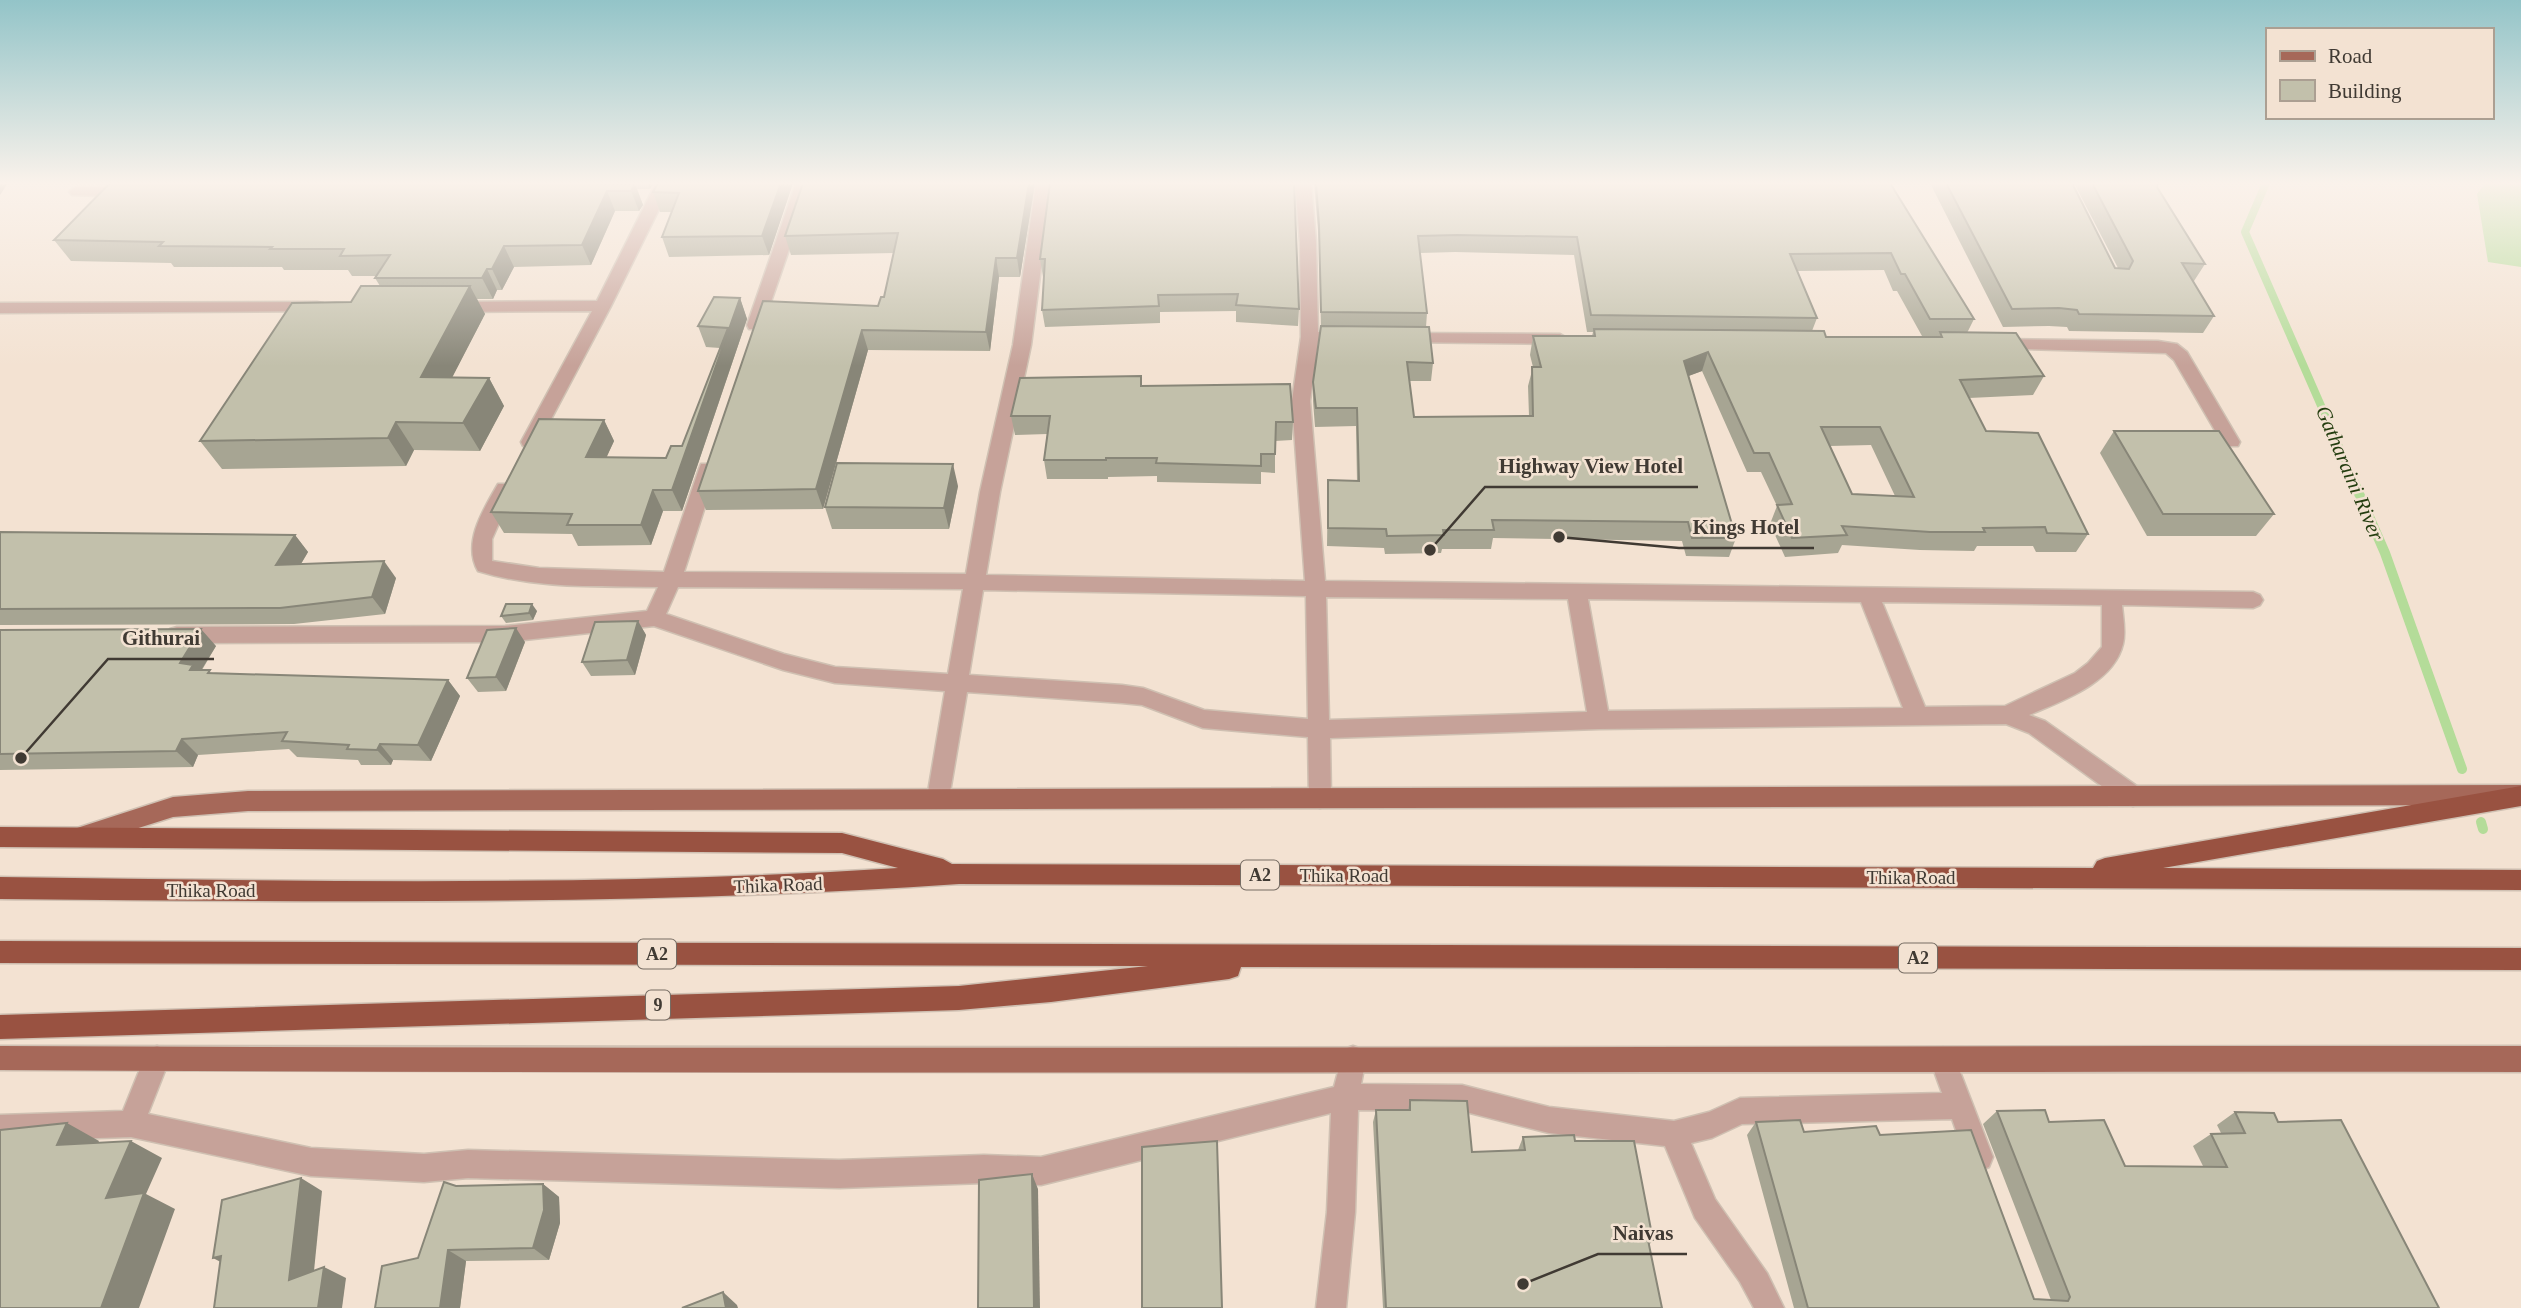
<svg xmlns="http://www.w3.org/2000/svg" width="2521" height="1308" font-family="Georgia,serif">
  <rect width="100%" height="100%" fill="#f3e2d2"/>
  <!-- water -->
  <path fill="#b4dc99" d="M 2485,183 L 2521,183 L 2521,267 L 2488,262 L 2477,194 Z"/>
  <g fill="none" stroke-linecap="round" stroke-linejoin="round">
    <!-- stream-far1 -->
    <path stroke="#b4dc99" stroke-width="8" d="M 2266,183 L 2245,232 L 2354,481"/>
    <!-- stream -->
    <g stroke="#b4dc99" stroke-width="10">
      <path d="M 2353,480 L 2385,553 L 2462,769"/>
      <path d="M 2481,822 L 2483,829"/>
    </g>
    <defs>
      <g id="minor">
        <path d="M 656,183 L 672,183 L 611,306 L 539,442 L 537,446 L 523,446 L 521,442 L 592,311 L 454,312 L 446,307 L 454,302 L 597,301 Z"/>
        <path d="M 796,183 L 812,183 L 763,325 L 761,329 L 749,329 L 747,325 Z"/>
        <path d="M 1036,183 L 1052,183 L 1031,345 L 1000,492 L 986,575 L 1305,581 L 1292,401 L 1301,337 L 1300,242 L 1295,183 L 1311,183 L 1316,242 L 1318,332 L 1346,332 L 1355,337 L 1346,342 L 1318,342 L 1310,401 L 1325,581 L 2253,592 L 2260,595 L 2263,600 L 2260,605 L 2253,608 L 2122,605 C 2123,618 2126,632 2123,644 C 2114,683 2062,701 2029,715 L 2045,721 L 2141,789 L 2144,796 L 2141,803 L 2133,806 L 2125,803 L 2029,733 L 2006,724 L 1599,729 L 1330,738 L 1331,798 L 1328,805 L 1320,808 L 1312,805 L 1309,798 L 1308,737 L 1203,728 L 1142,705 L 1122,703 L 967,692 L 949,798 L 946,805 L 938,808 L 930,805 L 927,798 L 945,691 L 835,683 L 783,670 L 654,626 L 505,642 L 177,643 L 170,641 L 167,635 L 170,629 L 177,627 L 505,626 L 647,611 L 658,587 C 599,586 535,589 478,571 C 462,543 483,510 498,484 L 512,484 L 514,489 L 492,539 L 492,561 L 539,568 L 664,572 L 699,469 L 701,464 L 715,464 L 717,469 L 684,572 L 966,574 L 980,492 L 1013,345 ZM 678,587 L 963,589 L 948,674 L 835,667 L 784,654 L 666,614 ZM 983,590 L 1306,596 L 1308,719 L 1204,710 L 1143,688 L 1122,685 L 969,675 ZM 1326,597 L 1568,599 L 1587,712 L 1329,720 ZM 1588,599 L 1861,602 L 1903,708 L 1608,711 ZM 1882,602 L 2102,605 L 2102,647 L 2088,663 L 2075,673 L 2005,706 L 1925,707 Z"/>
        <path d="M 77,187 L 128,187 L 136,192 L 128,197 L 72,195 L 69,192 L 72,189 Z"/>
        <path d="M 317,302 L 323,303 L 325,307 L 323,311 L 0,313 L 0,303 Z"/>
        <path d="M 1403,333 L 1560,334 L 1569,339 L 1560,344 L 1397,342 L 1394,338 Z"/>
        <path d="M 1995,339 L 2158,341 L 2177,344 L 2187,352 L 2240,442 L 2238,446 L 2224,446 L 2174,360 L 2166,353 L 1989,348 L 1986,344 L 1989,340 Z"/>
        <path d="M 157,1046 L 166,1049 L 170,1058 L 148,1114 L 311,1148 L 424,1154 L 468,1150 L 839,1160 L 984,1155 L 1041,1157 L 1334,1087 L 1344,1049 L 1353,1046 L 1362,1049 L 1366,1058 L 1361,1084 L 1462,1085 L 1549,1107 L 1674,1121 L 1709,1112 L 1740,1098 L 1942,1093 L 1930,1060 L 1934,1051 L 1943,1047 L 1952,1051 L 1993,1157 L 1989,1167 L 1979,1171 L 1969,1167 L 1952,1119 L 1742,1124 L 1712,1138 L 1691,1143 L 1715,1199 L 1767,1273 L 1784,1308 L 1754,1308 L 1740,1282 L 1695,1218 L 1665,1146 L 1549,1133 L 1462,1111 L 1358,1110 L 1355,1212 L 1346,1308 L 1316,1308 L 1327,1212 L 1331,1113 L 1041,1185 L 984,1183 L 839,1188 L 468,1178 L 424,1182 L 311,1176 L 131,1137 L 0,1141 L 0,1115 L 123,1111 L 148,1049 Z"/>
      </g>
      <g id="major">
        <path d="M 2521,785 L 2521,805 L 248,811 L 173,817 L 82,846 L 74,843 L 70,836 L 74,829 L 173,797 L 248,791 Z"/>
        <path d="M 0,1046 C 840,1050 1681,1046 2521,1046 L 2521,1072 C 1681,1071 840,1075 0,1070 Z"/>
      </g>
      <g id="highway">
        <path d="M 2521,786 L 2521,806 L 2163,868 L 2521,870 L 2521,890 L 959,884 C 639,906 320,902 0,899 L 0,877 C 299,881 599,887 898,868 L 842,853 L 0,847 L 0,827 L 842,833 L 943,859 L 952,864 L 2093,868 L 2097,861 L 2105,858 Z"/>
        <path d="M 0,941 L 2521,948 L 2521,970 L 1241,967 L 1238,976 L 1229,979 L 1051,1002 L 959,1010 L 0,1039 L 0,1015 L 959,986 L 1148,966 L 0,963 Z"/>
      </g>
    </defs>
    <!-- minor casing -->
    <use href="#minor" stroke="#cfc0b2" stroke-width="3"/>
    <!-- major casing -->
    <use href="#major" stroke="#cfc0b2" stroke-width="3"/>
    <!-- highway casing -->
    <use href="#highway" stroke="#cfc0b2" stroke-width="3"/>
    <!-- minor -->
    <use href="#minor" fill="#c6a299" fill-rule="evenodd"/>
    <!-- major -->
    <use href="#major" fill="#a66859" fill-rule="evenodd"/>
    <!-- highway -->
    <use href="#highway" fill="#995241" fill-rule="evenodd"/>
  </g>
  <!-- wall -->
  <g fill="#a7a593" fill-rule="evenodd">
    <path d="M 95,183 L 654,183 L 650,189 L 637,189 L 643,205 L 639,211 L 615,211 L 591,265 L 514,267 L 502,290 L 497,290 L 493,299 L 477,299 L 485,314 L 452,377 L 489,378 L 504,406 L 480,451 L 414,450 L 406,466 L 222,469 L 200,441 L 351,302 L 380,286 L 375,278 L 377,276 L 352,276 L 348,270 L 284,270 L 282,267 L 174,267 L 171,263 L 71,261 L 54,240 L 109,185 L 96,185 Z"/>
    <path d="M 793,183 L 769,255 L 669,257 L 662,237 L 672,212 L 660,212 L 653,192 Z"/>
    <path d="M 803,183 L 1035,183 L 1020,277 L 999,277 L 990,351 L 868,350 L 823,509 L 706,510 L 698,491 L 878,306 L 884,297 L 894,253 L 791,255 L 785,236 Z"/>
    <path d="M 1050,183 L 1299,309 L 1298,326 L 1236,322 L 1236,311 L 1160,312 L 1160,323 L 1045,327 L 1042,310 L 1044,276 L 1043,277 L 1040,259 Z"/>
    <path d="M 1314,183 L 1890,183 L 1974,319 L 1967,333 L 2044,376 L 2033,395 L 1969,398 L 1986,431 L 2088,534 L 2076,552 L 2036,552 L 2033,546 L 1977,546 L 1974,551 L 1920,550 L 1842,545 L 1838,553 L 1785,557 L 1770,524 L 1777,506 L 1761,472 L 1747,472 L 1702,371 L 1688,376 L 1736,538 L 1729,557 L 1686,556 L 1682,541 L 1493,538 L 1491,549 L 1442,549 L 1441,553 L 1385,554 L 1384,548 L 1327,546 L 1328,480 L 1357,481 L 1356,426 L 1315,427 L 1313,401 L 1313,382 L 1321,329 L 1319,242 ZM 1455,252 L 1574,255 L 1587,332 L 1593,332 L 1592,336 L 1533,336 L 1530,355 L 1533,367 L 1528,386 L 1529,416 L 1414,417 L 1409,381 L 1431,381 L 1433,363 L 1426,327 L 1427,313 L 1420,253 ZM 1884,270 L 1893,291 L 1897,291 L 1922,336 L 1938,336 L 1938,337 L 1826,337 L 1812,331 L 1817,318 L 1797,271 ZM 1871,445 L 1895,496 L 1852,494 L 1830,446 Z"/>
    <path d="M 1930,183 L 2072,183 L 2115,268 L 2118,268 L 2074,183 L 2158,183 L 2157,187 L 2205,264 L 2194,281 L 2193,281 L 2214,316 L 2203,333 L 2069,331 L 2067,327 L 2049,326 L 2003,327 Z"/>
    <path d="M 740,298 L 747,319 L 682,511 L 663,511 L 651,545 L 578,546 L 572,534 L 504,533 L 491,512 L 604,420 L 614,441 L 606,458 L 666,458 L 682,446 L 720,348 L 706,347 L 698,326 Z"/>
    <path d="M 1142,386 L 1293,422 L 1292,440 L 1275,441 L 1275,473 L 1261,472 L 1261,484 L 1157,482 L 1157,476 L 1108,477 L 1108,479 L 1047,479 L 1044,460 L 1047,434 L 1015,435 L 1011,416 Z"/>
    <path d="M 2114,431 L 2274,514 L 2256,536 L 2147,536 L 2100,453 Z"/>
    <path d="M 958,486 L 949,529 L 832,529 L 825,507 Z"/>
    <path d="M 0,532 L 295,535 L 308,552 L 301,564 L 396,578 L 385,614 L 294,624 L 0,625 Z"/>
    <path d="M 537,611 L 533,620 L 506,623 L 501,616 Z"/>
    <path d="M 638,621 L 646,635 L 635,675 L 591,676 L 582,662 Z"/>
    <path d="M 0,630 L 216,646 L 202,670 L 213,673 L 448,680 L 460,696 L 431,761 L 393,760 L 391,765 L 361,765 L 358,760 L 297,757 L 289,749 L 198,755 L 193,767 L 0,770 Z"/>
    <path d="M 525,642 L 506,691 L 478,692 L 467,678 Z"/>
    <path d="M 1410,1100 L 1472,1152 L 1518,1150 L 1523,1137 L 1575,1141 L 1653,1240 L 1649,1245 L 1662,1308 L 1383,1308 L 1373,1122 L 1376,1110 L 1408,1110 Z"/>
    <path d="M 1997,1111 L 2049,1122 L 2125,1166 L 2203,1166 L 2193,1146 L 2211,1134 L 2221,1133 L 2217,1125 L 2235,1112 L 2278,1122 L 2439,1308 L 1794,1308 L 1747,1135 L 1756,1122 L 1804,1132 L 1880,1135 L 2034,1299 L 2051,1300 L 1983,1124 Z"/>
    <path d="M 543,1184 L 559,1197 L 560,1223 L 549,1260 L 466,1261 L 460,1308 L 375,1308 L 418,1258 L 456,1186 Z"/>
  </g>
  <!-- shaded-wall -->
  <g fill="#888678">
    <path d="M 0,183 L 8,183 L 0,195 Z"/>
    <path d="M 648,183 L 654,183 L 650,189 Z"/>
    <path d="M 781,183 L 793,183 L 769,255 L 762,236 Z"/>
    <path d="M 1029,183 L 1035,183 L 1020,277 L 1017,258 Z"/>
    <path d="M 635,184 L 643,205 L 639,211 L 631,191 Z"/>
    <path d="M 607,191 L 615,211 L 591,265 L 582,245 Z"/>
    <path d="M 504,246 L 514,267 L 502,290 L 492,269 Z"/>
    <path d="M 996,258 L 999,277 L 990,351 L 986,332 Z"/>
    <path d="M 487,269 L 497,290 L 493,299 L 482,278 Z"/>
    <path d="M 470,286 L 485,314 L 438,405 L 421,377 Z"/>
    <path d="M 740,298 L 747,319 L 682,511 L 672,490 Z"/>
    <path d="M 862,330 L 868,350 L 823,509 L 816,489 Z"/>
    <path d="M 1708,352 L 1702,371 L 1678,380 L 1684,361 Z"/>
    <path d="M 489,378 L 504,406 L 480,451 L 463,423 Z"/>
    <path d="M 604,420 L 614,441 L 597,478 L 586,457 Z"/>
    <path d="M 396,422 L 414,450 L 406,466 L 388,438 Z"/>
    <path d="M 953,464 L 958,486 L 949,529 L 944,508 Z"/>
    <path d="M 653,490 L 663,511 L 651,545 L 641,525 Z"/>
    <path d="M 295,535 L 308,552 L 290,582 L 276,565 Z"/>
    <path d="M 384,561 L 396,578 L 385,614 L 372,597 Z"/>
    <path d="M 532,604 L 537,611 L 533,620 L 529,613 Z"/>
    <path d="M 638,621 L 646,635 L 635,675 L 627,660 Z"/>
    <path d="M 516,628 L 525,642 L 506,691 L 496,677 Z"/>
    <path d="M 201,629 L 216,646 L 200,672 L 209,681 L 180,663 Z"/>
    <path d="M 448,680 L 460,696 L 431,761 L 418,745 Z"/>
    <path d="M 182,739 L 198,755 L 193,767 L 176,751 Z"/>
    <path d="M 380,744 L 393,760 L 391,765 L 377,750 Z"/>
    <path d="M 67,1123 L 99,1141 L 90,1162 L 57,1145 Z"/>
    <path d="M 131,1141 L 162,1158 L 146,1194 L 175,1209 L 139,1308 L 101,1308 L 106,1198 Z"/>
    <path d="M 1032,1174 L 1038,1189 L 1040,1308 L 1034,1308 Z"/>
    <path d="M 301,1178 L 322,1191 L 312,1291 L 289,1280 Z"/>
    <path d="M 543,1184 L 559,1197 L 560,1223 L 549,1260 L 533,1248 Z"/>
    <path d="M 448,1250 L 466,1261 L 460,1308 L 440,1308 Z"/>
    <path d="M 221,1256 L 236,1270 L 213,1258 Z"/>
    <path d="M 324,1267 L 346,1278 L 342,1308 L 318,1308 Z"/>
    <path d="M 723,1292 L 737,1305 L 738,1308 L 726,1308 Z"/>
  </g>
  <!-- building -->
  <g fill="#c2c0ab" stroke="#888678" stroke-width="2" fill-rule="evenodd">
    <path d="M 110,183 L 507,183 L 635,184 L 631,191 L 607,191 L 582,245 L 504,246 L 492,269 L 487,269 L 482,278 L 375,278 L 390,255 L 340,256 L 344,249 L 270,249 L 272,247 L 159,246 L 163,242 L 54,240 Z"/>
    <path d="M 658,183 L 781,183 L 762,236 L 662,237 L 679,193 L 653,192 Z"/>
    <path d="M 803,183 L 1029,183 L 1017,258 L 996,258 L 986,332 L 862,330 L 816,489 L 698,491 L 763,301 L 878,306 L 881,297 L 884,297 L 898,233 L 785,236 Z"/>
    <path d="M 1050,183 L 1294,183 L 1299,309 L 1236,305 L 1238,294 L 1158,295 L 1159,306 L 1042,310 L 1045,259 L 1040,259 Z"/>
    <path d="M 1316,183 L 1890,183 L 1974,319 L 1930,319 L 1905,274 L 1901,274 L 1891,253 L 1790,254 L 1817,318 L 1591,315 L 1577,237 L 1457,235 L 1418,236 L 1427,313 L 1321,312 L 1319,225 Z"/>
    <path d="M 1946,183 L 2072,183 L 2115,268 L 2129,269 L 2133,261 L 2092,183 L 2158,183 L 2157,187 L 2205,264 L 2182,263 L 2214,316 L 2079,314 L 2077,310 L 2059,308 L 2012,309 Z"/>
    <path d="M 361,286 L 470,286 L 421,377 L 489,378 L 463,423 L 396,422 L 388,438 L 200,441 L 292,303 L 351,302 Z"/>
    <path d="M 714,297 L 740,298 L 672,490 L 653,490 L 641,525 L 567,525 L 572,514 L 491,512 L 539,419 L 604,420 L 586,457 L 666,458 L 671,446 L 682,446 L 728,328 L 698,326 Z"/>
    <path d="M 1321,326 L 1429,327 L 1433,363 L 1407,362 L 1414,417 L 1533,416 L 1532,367 L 1541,367 L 1533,336 L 1595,336 L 1594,329 L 1824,331 L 1826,337 L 1942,337 L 1940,332 L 2016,333 L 2044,376 L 1960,380 L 1986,431 L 2038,433 L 2088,534 L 2047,533 L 2045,527 L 1983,528 L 1985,532 L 1930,532 L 1842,526 L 1847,535 L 1792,538 L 1777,505 L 1792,504 L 1769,453 L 1754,453 L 1708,352 L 1684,361 L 1736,538 L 1692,538 L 1688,522 L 1492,520 L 1494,530 L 1443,530 L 1444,535 L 1387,536 L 1386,529 L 1328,528 L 1328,480 L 1359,481 L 1357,408 L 1316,408 L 1313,382 ZM 1821,427 L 1880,427 L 1914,497 L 1852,494 Z"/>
    <path d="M 1141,376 L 1141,386 L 1290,384 L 1293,422 L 1276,422 L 1275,454 L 1261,454 L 1261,466 L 1156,463 L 1157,458 L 1106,458 L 1106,460 L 1044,460 L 1050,416 L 1011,416 L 1020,378 Z"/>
    <path d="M 2114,431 L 2219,431 L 2274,514 L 2163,514 Z"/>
    <path d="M 837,463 L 953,464 L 944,508 L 825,507 Z"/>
    <path d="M 0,532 L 295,535 L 276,565 L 384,561 L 372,597 L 280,608 L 0,609 Z"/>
    <path d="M 506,604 L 532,604 L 529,613 L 501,616 Z"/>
    <path d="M 638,621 L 627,660 L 582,662 L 595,622 Z"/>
    <path d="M 516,628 L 496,677 L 467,678 L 487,630 Z"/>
    <path d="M 201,629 L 180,663 L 193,665 L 190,670 L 210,670 L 208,673 L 448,680 L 418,745 L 380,744 L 377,750 L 347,749 L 349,745 L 282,741 L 287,732 L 182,739 L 176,751 L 0,754 L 0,630 Z"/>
    <path d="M 1410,1100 L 1467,1101 L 1472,1152 L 1525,1150 L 1523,1137 L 1574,1135 L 1575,1141 L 1634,1141 L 1653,1240 L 1648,1240 L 1662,1308 L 1386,1308 L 1376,1110 L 1410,1110 Z"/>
    <path d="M 2045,1110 L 2049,1122 L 2104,1120 L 2125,1166 L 2227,1167 L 2211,1134 L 2245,1133 L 2235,1112 L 2274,1113 L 2278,1122 L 2341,1120 L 2439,1308 L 1808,1308 L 1756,1122 L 1800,1120 L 1804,1132 L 1876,1126 L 1880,1135 L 1971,1130 L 2034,1299 L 2068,1301 L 2070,1297 L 1997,1111 Z"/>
    <path d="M 67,1123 L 57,1145 L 131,1141 L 106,1198 L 144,1193 L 101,1308 L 0,1308 L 0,1130 Z"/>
    <path d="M 1217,1141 L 1222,1308 L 1142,1308 L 1142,1147 Z"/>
    <path d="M 1032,1174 L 1034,1308 L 978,1308 L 979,1180 Z"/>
    <path d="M 301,1178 L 289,1280 L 324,1267 L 318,1308 L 214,1308 L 221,1256 L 213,1258 L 222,1200 Z"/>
    <path d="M 444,1182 L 456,1186 L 543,1184 L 544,1210 L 533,1248 L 448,1250 L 440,1308 L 375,1308 L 382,1266 L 418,1258 Z"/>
    <path d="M 723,1292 L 726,1308 L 682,1308 Z"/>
  </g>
  <!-- sky -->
  <linearGradient id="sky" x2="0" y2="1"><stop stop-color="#93c4c8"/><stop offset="0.5" stop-color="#faf2eb"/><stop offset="1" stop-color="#faf2eb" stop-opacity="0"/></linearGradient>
  <rect width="2521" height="366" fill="url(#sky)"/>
  <g text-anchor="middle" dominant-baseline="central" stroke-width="5" stroke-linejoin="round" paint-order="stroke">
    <!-- shield labels -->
    <g fill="#f3e2d2" stroke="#766c63" stroke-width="2">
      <rect x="1241" y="860.5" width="38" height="29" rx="5"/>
      <rect x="638" y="939.5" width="38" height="29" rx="5"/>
      <rect x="1899" y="943.5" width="38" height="29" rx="5"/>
      <rect x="646" y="990.5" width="24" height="29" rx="5"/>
    </g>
    <g font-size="18" font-weight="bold" fill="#403a33">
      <text x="1260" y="875">A2</text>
      <text x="657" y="954">A2</text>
      <text x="1918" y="958">A2</text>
      <text x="658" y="1005">9</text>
    </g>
    <!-- street labels -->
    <g font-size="19" fill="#403a33" stroke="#f3e2d2">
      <text x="1344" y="875">Thika Road</text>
      <text x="1911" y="877">Thika Road</text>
      <text transform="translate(778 885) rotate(-2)">Thika Road</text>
      <text x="211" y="890">Thika Road</text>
    </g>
    <!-- water labels -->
    <g font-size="21" font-style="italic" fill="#243d0f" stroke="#f3e2d2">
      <text transform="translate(2350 473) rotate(67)">Gatharaini River</text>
    </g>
  </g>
  <!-- callouts -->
  <path fill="none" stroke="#403a33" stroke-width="2.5" d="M1430 550L1485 487H1698M1559 537L1679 548H1814M21 758L108 659H214M1523 1284L1598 1254H1687"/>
  <g fill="#403a33" stroke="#f3e2d2" stroke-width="2.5">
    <circle cx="1430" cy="550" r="7"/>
    <circle cx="1559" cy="537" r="7"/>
    <circle cx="21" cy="758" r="7"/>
    <circle cx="1523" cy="1284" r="7"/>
  </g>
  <g font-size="21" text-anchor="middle" font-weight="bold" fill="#403a33" stroke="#f3e2d2" stroke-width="5" stroke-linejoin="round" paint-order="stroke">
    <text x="1591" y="473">Highway View Hotel</text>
    <text x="1746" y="534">Kings Hotel</text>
    <text x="161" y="645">Githurai</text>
    <text x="1643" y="1240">Naivas</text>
  </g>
  <!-- legend -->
  <rect x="2266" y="28" width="228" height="91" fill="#f3e2d2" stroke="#ab9f92" stroke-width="2"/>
  <rect x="2280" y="51" width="35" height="10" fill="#a66859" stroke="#ab9f92" stroke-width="2"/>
  <text x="2328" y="63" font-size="21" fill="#403a33">Road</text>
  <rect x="2280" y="80" width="35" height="21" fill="#c2c0ab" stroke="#ab9f92" stroke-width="2"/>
  <text x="2328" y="98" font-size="21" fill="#403a33">Building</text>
</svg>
